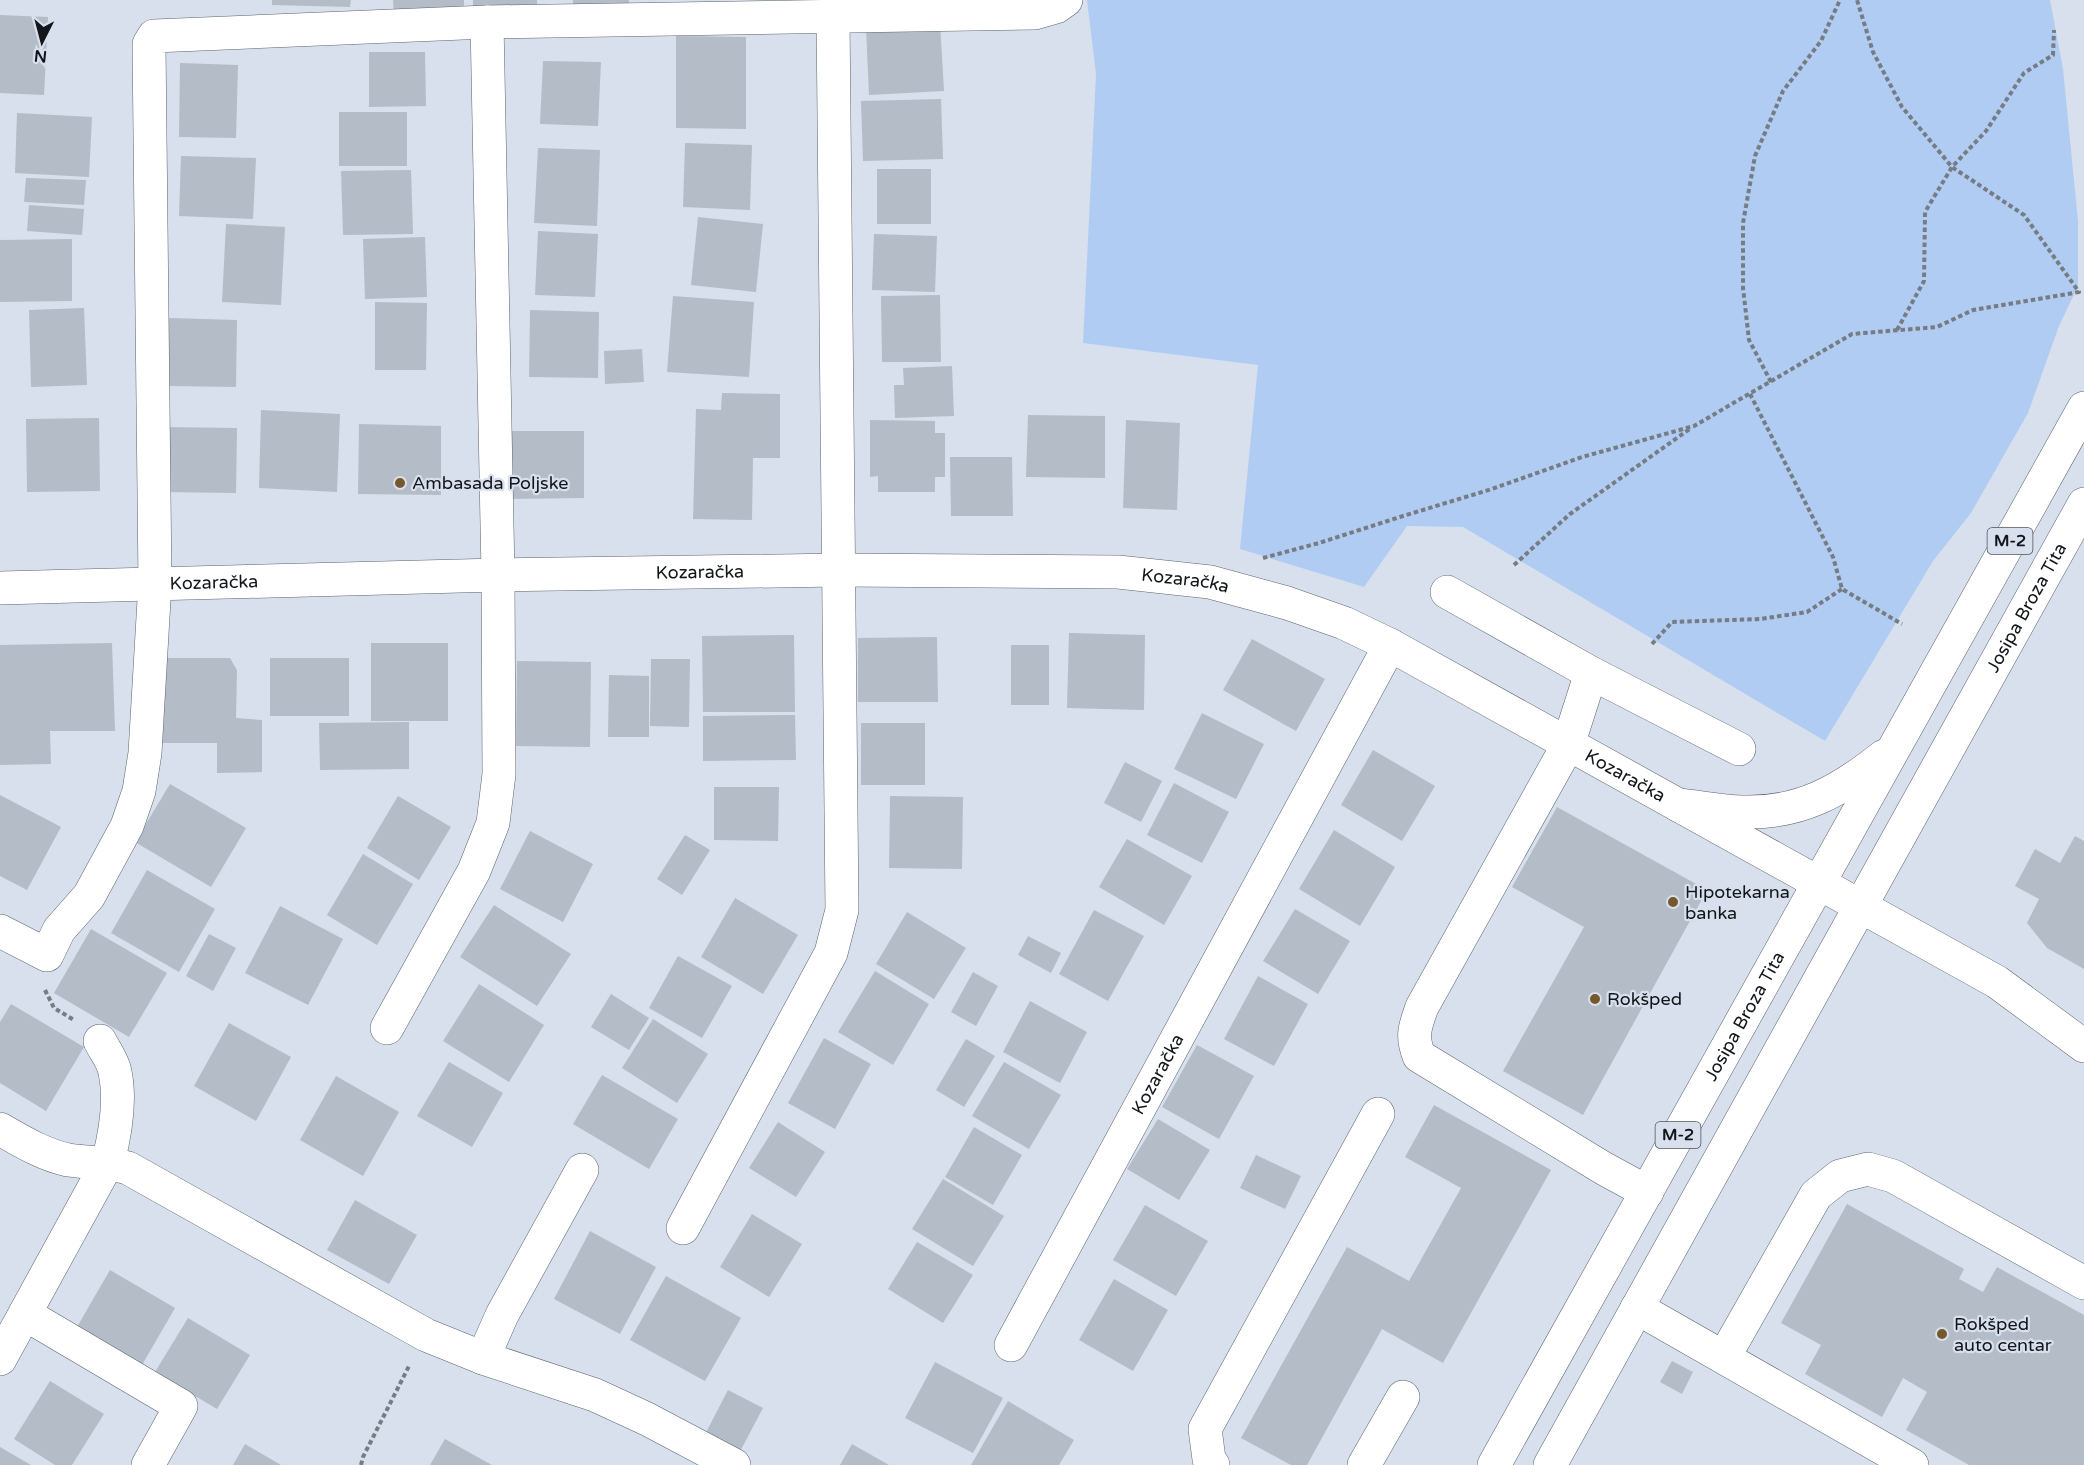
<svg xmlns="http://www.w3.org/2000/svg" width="2084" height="1465" font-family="'Varela Round',sans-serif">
  <rect width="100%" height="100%" fill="#d7e0ec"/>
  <!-- green -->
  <path fill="#b1ccf3" d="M 1087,0 L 2050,0 L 2063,69 L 2078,221 L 2078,286 L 2059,326 L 2028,413 L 1971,513 L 1933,561 L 1825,741 L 1463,527 L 1407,526 L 1364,587 L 1240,549 L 1258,365 L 1083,343 L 1096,74 Z"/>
  <!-- building -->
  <g fill="#b3bcc7">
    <path d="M 272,0 L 351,0 L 350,7 L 272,5 Z"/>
    <path d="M 393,0 L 464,0 L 464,13 L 394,16 Z"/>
    <rect x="473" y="0" width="64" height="10"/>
    <path d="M 573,0 L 629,0 L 629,9 L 573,10 Z"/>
    <path d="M 0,15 L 48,17 L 44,95 L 0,93 Z"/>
    <path d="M 940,23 L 944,91 L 869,95 L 866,27 Z"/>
    <path d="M 676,36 L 746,37 L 746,129 L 676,128 Z"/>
    <path d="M 369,52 L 425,52 L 426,106 L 369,107 Z"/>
    <path d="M 543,61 L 601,62 L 598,126 L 540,124 Z"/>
    <path d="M 180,63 L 238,65 L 236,138 L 179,137 Z"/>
    <path d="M 941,99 L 943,159 L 863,161 L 861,101 Z"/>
    <rect x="339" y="112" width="68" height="54"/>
    <path d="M 17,113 L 92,117 L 89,177 L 15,173 Z"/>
    <path d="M 685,143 L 752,145 L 750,210 L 683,207 Z"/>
    <path d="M 538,148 L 600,150 L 597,226 L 534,223 Z"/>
    <path d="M 181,156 L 256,158 L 253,219 L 179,216 Z"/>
    <rect x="877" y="169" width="54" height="55"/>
    <path d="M 411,170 L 413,234 L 343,235 L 341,171 Z"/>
    <path d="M 26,178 L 86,180 L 84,205 L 24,202 Z"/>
    <path d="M 29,205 L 84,209 L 82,235 L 27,231 Z"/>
    <path d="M 698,217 L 763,224 L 756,292 L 691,285 Z"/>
    <path d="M 226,224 L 285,227 L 281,305 L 222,302 Z"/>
    <path d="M 538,231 L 598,234 L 595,297 L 535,295 Z"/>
    <path d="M 874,234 L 937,236 L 935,292 L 872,290 Z"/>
    <path d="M 425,237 L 427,297 L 365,299 L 363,239 Z"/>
    <path d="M 72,239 L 72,301 L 0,302 L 0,240 Z"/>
    <path d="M 940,295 L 941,362 L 882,362 L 881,296 Z"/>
    <path d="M 673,296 L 754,302 L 749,377 L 667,372 Z"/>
    <path d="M 375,302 L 427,303 L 426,370 L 375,370 Z"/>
    <path d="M 84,308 L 87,385 L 31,387 L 29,310 Z"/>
    <path d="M 530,310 L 599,312 L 598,378 L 529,377 Z"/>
    <path d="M 169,318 L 237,320 L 236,387 L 167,386 Z"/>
    <path d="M 642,349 L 644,382 L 605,384 L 604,351 Z"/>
    <path d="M 952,366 L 954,416 L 895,418 L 894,385 L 904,385 L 903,368 Z"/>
    <path d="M 722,393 L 780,394 L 780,458 L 753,458 L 752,520 L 693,519 L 696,409 L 721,410 Z"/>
    <path d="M 261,410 L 340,414 L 337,492 L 259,488 Z"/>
    <path d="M 1028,415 L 1105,416 L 1105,478 L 1026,477 Z"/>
    <path d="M 99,418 L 100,491 L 27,492 L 26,419 Z"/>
    <path d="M 870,420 L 935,421 L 935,433 L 945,433 L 945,477 L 935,477 L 935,492 L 878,492 L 878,476 L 870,477 Z"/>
    <path d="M 1126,420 L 1180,423 L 1177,510 L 1123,508 Z"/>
    <path d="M 359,424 L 441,426 L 441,495 L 358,494 Z"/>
    <path d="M 163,427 L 237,428 L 236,493 L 163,492 Z"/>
    <path d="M 507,431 L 584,431 L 584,498 L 508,499 Z"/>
    <path d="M 950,457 L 1012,457 L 1013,516 L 951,516 Z"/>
    <path d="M 1069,633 L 1145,635 L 1144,710 L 1067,708 Z"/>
    <path d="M 794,635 L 795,712 L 703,712 L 702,636 Z"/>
    <path d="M 937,637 L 938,702 L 858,702 L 858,638 Z"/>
    <path d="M 1252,639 L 1325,679 L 1296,731 L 1223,690 Z"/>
    <path d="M 112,643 L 115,731 L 50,731 L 51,764 L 0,765 L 0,645 Z"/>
    <rect x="371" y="643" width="77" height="78"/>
    <rect x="1011" y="645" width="38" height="60"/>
    <path d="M 160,658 L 230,658 L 237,670 L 236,718 L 262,720 L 262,772 L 217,773 L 217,743 L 161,743 Z"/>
    <rect x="270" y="658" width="79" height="58"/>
    <path d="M 651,659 L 690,659 L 689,727 L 650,726 Z"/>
    <path d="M 517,661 L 591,662 L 590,747 L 516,746 Z"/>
    <path d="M 609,675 L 649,676 L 649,737 L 608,737 Z"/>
    <path d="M 1202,713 L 1264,744 L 1236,799 L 1174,769 Z"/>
    <path d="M 795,715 L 796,760 L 703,761 L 703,716 Z"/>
    <path d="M 409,722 L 409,769 L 320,770 L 319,723 Z"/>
    <rect x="861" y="723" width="64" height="62"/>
    <path d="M 1373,750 L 1435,786 L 1402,841 L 1341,805 Z"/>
    <path d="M 1125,762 L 1162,781 L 1141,822 L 1104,803 Z"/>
    <path d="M 1174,783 L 1229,812 L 1202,863 L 1147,835 Z"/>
    <path d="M 170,784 L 246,828 L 211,887 L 135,842 Z"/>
    <path d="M 714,787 L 779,787 L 778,841 L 714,840 Z"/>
    <path d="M 0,795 L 61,827 L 27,890 L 0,876 Z"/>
    <path d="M 398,796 L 451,827 L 419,880 L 367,848 Z"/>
    <path d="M 890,796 L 963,797 L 962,869 L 889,868 Z"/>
    <path d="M 1557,807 L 1707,890 L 1583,1115 L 1503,1071 L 1584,927 L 1512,887 Z"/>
    <path d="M 1334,830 L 1395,867 L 1360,926 L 1299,889 Z"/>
    <path d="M 530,831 L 593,864 L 563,922 L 500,889 Z"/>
    <path d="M 685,835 L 710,850 L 682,895 L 657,879 Z"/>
    <path d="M 2075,836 L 2084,841 L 2084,969 L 2047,948 L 2027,923 L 2039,899 L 2015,886 L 2035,849 L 2060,863 Z"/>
    <path d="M 1127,839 L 1192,876 L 1164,925 L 1099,887 Z"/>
    <path d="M 363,854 L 413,884 L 377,945 L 327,915 Z"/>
    <path d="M 147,870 L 215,909 L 179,972 L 111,933 Z"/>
    <path d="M 735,898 L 798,935 L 763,994 L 701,957 Z"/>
    <path d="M 494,905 L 571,954 L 537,1006 L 460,957 Z"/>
    <path d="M 280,906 L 343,939 L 308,1005 L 245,973 Z"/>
    <path d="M 1295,909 L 1350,941 L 1318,994 L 1263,961 Z"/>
    <path d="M 1094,910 L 1144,936 L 1108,1001 L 1059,974 Z"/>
    <path d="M 907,912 L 966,948 L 934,999 L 876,964 Z"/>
    <path d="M 91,929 L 167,973 L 129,1037 L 54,993 Z"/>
    <path d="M 209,934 L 236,948 L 213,991 L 186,976 Z"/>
    <path d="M 1028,936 L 1061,953 L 1051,973 L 1018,955 Z"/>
    <path d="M 678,956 L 732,986 L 702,1038 L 649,1008 Z"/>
    <path d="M 875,971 L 929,1004 L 893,1065 L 838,1032 Z"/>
    <path d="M 973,972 L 998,986 L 976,1026 L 951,1012 Z"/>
    <path d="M 1258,976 L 1308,1004 L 1274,1066 L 1224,1039 Z"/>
    <path d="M 479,984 L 544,1025 L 509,1082 L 443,1041 Z"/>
    <path d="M 611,994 L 649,1018 L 629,1050 L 591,1027 Z"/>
    <path d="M 1030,1001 L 1087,1032 L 1060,1083 L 1003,1052 Z"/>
    <path d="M 11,1004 L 84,1047 L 46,1111 L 0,1083 L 0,1022 Z"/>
    <path d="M 653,1019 L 708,1054 L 677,1103 L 622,1068 Z"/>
    <path d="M 229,1023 L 291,1057 L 256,1121 L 194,1086 Z"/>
    <path d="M 824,1038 L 871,1064 L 835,1129 L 788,1103 Z"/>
    <path d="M 966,1039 L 995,1056 L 964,1107 L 936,1090 Z"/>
    <path d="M 1197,1045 L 1254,1076 L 1219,1139 L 1162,1107 Z"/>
    <path d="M 449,1062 L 503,1093 L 472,1147 L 417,1116 Z"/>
    <path d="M 1004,1062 L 1061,1095 L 1029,1149 L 972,1116 Z"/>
    <path d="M 602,1075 L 678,1119 L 649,1169 L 573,1124 Z"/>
    <path d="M 336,1076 L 399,1112 L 363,1176 L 300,1140 Z"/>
    <path d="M 1434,1105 L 1551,1170 L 1443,1363 L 1382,1329 L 1307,1465 L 1291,1465 L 1241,1438 L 1347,1247 L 1409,1281 L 1461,1188 L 1405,1157 Z"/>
    <path d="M 1158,1119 L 1210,1150 L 1179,1200 L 1127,1169 Z"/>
    <path d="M 778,1122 L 825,1152 L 796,1197 L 749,1168 Z"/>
    <path d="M 974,1127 L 1022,1155 L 993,1205 L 945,1177 Z"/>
    <path d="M 1256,1155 L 1301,1176 L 1285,1209 L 1240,1188 Z"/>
    <path d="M 943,1179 L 1004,1216 L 973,1266 L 912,1229 Z"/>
    <path d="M 355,1200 L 417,1235 L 389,1284 L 327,1250 Z"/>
    <path d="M 1847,1204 L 1964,1269 L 1959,1279 L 1983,1292 L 1997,1267 L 2084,1315 L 2084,1465 L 1969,1465 L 1906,1430 L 1927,1392 L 1903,1378 L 1882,1417 L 1805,1374 L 1821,1345 L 1781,1323 Z"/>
    <path d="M 1145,1205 L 1208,1241 L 1176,1296 L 1113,1260 Z"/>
    <path d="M 752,1214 L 802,1244 L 769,1297 L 720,1267 Z"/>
    <path d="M 590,1231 L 656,1267 L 620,1334 L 554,1299 Z"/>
    <path d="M 917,1242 L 973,1275 L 943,1323 L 888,1289 Z"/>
    <path d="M 110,1270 L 175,1308 L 142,1365 L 77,1327 Z"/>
    <path d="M 666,1276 L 741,1318 L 705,1381 L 630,1340 Z"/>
    <path d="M 1114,1279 L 1168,1310 L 1133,1371 L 1079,1340 Z"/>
    <path d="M 188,1318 L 250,1355 L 217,1409 L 155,1372 Z"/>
    <path d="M 1672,1361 L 1693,1372 L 1682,1394 L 1660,1382 Z"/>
    <path d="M 935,1362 L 1003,1398 L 973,1453 L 905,1418 Z"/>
    <path d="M 50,1381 L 104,1414 L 72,1465 L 55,1465 L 14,1439 Z"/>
    <path d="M 728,1390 L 763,1408 L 735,1461 L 700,1444 Z"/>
    <path d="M 1008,1401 L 1074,1440 L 1059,1465 L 971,1465 Z"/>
    <path d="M 445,1439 L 492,1465 L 430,1465 Z"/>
    <path d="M 245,1444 L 281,1465 L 233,1465 Z"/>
    <path d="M 852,1444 L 889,1465 L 840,1465 Z"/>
    <path d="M 0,1447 L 31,1465 L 0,1465 Z"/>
  </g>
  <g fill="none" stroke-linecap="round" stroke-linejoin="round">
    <defs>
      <g id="minor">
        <path id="s1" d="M 0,588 L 498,575 L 840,570 L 1118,572 L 1210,582 L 1287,603 L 1344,623 L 1390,645 L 1997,982 L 2084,1046"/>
        <path d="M 1447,592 L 1591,673 L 1568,745 L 1422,1007 C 1415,1027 1411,1035 1419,1056 L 1603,1168 L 1647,1192"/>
        <path d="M 1591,673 L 1739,749"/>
        <path d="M 0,931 L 47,955 L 59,930 L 89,896 L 127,826 L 139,791 L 145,753 L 155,583 L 149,44 L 154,36 L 487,22 L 1035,13 L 1056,7 L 1066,0"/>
        <path d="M 387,1028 L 474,871 L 493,823 L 499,774 L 498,575 L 487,22"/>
        <path d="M 0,1129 C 21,1141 44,1155 68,1160 C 89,1163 108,1162 128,1168 L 426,1335 L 483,1358 L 595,1395 L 647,1419 L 734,1465"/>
        <path d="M 683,1228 L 831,953 L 842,910 L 833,17"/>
        <path d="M 1637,1308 L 1912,1465"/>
        <path d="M 25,1314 L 181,1406 L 148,1465"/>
        <path id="s2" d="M 1011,1345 L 1390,645"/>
        <path d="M 1724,1357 L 1816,1195 L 1840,1176 L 1868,1169 L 1893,1176 L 2084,1283"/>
        <path d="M 483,1358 L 502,1315 L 582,1170"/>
        <path d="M 0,1359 L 108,1162 C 115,1135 121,1100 115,1072 C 113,1061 105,1051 100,1041"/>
        <path d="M 1213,1465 L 1209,1459 L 1205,1429 L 1378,1114"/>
        <path d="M 1364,1465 L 1403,1397"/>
      </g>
      <g id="major">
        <path d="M 1678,805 C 1699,807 1721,811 1742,812 C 1800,814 1840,791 1884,756"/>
        <path id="s3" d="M 1494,1465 L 2084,408"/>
        <path id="s4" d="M 1550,1465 L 2084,504"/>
      </g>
    </defs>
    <!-- minor casing -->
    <use href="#minor" stroke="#5c646e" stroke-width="34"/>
    <!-- major casing -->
    <use href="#major" stroke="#5c646e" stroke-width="34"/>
    <!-- path -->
    <g stroke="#767c84" stroke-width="4" stroke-dasharray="4.5 3" stroke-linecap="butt">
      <path d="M 1897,330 L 1924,281 L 1925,212 L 1952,167 L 1986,131 L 2024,73 L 2053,55 L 2054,30"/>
      <path d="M 1771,382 L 1749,340 L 1743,288 L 1743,223 L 1755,156 L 1783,91 L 1821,41 L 1840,0"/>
      <path d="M 1750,394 L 1833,557 L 1842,589 L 1902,624"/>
      <path d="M 1263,558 L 1319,543 L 1403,516 L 1492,489 L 1582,457 L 1694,426 L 1852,334 L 1937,327 L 1973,310 L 2079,292 L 2024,215 L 1952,167 L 1902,107 L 1873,52 L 1857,0"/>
      <path d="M 1514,565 L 1570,514 L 1691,428"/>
      <path d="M 1652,644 L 1672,622 L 1760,619 L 1807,612 L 1842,589"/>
      <path d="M 45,990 L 54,1008 L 74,1020"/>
      <path d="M 361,1465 L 363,1457 L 409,1366"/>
    </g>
    <!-- minor -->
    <use href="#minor" stroke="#fff" stroke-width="33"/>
    <!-- major -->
    <use href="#major" stroke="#fff" stroke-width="33"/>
  </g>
  <!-- markers -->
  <g fill="#75592c" stroke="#d7e0ec" stroke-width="2">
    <circle cx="400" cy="483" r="6"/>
    <circle cx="1673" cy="902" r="6"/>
    <circle cx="1595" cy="999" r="6"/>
    <circle cx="1942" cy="1334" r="6"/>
  </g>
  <g text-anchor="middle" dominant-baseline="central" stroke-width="4.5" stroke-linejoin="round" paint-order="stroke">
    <!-- shield labels -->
    <g fill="#d7e0ec" stroke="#4d5258" stroke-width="1.5">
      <rect x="1987.5" y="528" width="45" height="26" rx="4.5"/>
      <rect x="1655.5" y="1122" width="45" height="26" rx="4.5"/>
    </g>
    <g font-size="16" font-weight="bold" fill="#121519">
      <text x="2010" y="541">M-2</text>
      <text x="1678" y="1135">M-2</text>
    </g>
    <!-- poi labels -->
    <g font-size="18" fill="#121519" stroke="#d7e0ec" text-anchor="start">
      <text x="412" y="483">Ambasada Poljske</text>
      <text x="1685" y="892">Hipotekarna<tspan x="1685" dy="21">banka</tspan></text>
      <text x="1607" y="999">Rokšped</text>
      <text x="1954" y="1324">Rokšped<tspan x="1954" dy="21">auto centar</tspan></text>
    </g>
    <!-- street labels -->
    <g font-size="18" fill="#121519" stroke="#d7e0ec">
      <text stroke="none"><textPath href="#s1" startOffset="700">Kozaračka</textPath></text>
      <text stroke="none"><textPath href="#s1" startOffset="214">Kozaračka</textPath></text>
      <text stroke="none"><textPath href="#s1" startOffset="1186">Kozaračka</textPath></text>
      <text stroke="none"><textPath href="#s4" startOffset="981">Josipa Broza Tita</textPath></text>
      <text stroke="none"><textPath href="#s1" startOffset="1671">Kozaračka</textPath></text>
      <text stroke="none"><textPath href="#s3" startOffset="514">Josipa Broza Tita</textPath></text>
      <text stroke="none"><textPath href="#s2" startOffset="308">Kozaračka</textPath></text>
    </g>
  </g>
  <!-- north arrow -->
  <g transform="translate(42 42) rotate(186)" stroke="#d7e0ec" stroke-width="4.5" paint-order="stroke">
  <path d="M0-4.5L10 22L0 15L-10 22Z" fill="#121519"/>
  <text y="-9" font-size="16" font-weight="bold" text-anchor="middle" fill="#121519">N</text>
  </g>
</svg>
